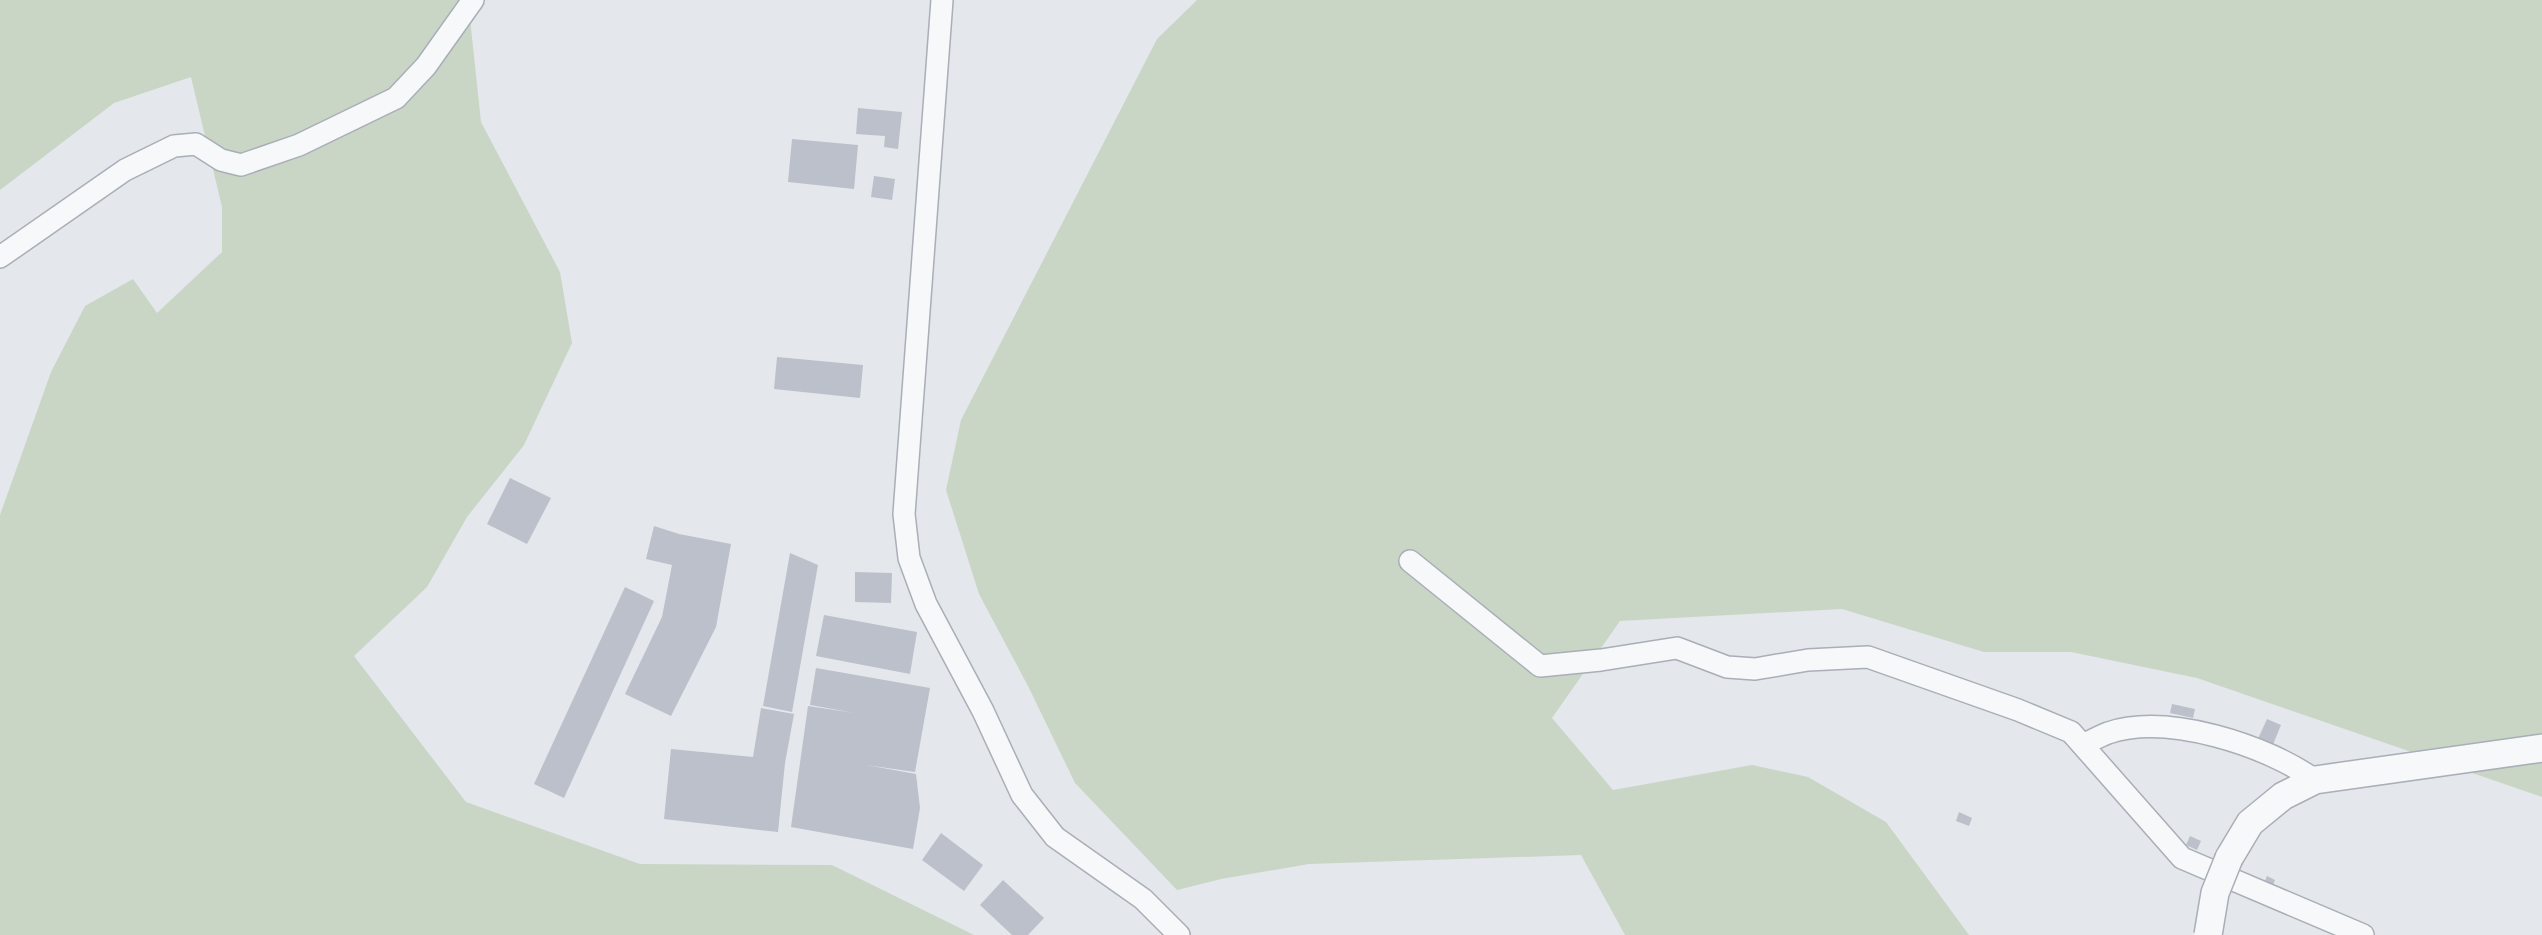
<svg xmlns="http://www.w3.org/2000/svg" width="2542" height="935" font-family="'Work Sans',sans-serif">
  <rect width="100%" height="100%" fill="#e4e7ec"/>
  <!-- green -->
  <g fill="#c9d6c5">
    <path d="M 0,0 L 468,0 L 481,122 L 560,272 L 572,343 L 524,445 L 467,517 L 427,587 L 354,656 L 466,802 L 640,864 L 832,865 L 974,935 L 0,935 L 0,515 L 51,372 L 85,306 L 133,279 L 157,313 L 222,252 L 222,207 L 191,77 L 114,103 L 0,190 Z"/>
    <path d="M 1197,0 L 2542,0 L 2542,797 L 2197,678 L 2071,652 L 1984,652 L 1842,609 L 1620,621 L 1552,718 L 1613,790 L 1752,765 L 1808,777 L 1886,822 L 1969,935 L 1625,935 L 1581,855 L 1309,864 L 1221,879 L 1177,890 L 1075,783 L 1029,688 L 979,594 L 946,490 L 961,420 L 1157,39 Z"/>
  </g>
  <!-- building -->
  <g fill="#bbc0ca">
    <path d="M 858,108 L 902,112 L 898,149 L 884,147 L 885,136 L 856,134 Z"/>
    <path d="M 792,139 L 858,145 L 854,189 L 788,182 Z"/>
    <path d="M 874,176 L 895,179 L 892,200 L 871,197 Z"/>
    <path d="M 777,357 L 863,365 L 860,398 L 774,389 Z"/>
    <path d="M 510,478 L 551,498 L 527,544 L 487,524 Z"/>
    <path d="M 654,526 L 679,534 L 731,544 L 716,627 L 671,716 L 625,694 L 662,617 L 672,565 L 646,559 Z"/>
    <path d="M 790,553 L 818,565 L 792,712 L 763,706 Z"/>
    <path d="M 855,572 L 892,573 L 891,603 L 855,602 Z"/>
    <path d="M 625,587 L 654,601 L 564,798 L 534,784 Z"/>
    <path d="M 824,615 L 917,632 L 910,674 L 816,656 Z"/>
    <path d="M 816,668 L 930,688 L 915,772 L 866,765 L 916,774 L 920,808 L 913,849 L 791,827 L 808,706 L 855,713 L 810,705 Z"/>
    <path d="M 2172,704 L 2195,709 L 2193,718 L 2170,713 Z"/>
    <path d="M 761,708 L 794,714 L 785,763 L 778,832 L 664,819 L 671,749 L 753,757 Z"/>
    <path d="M 2267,719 L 2281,725 L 2272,747 L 2257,741 Z"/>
    <path d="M 1959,812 L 1972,818 L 1969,826 L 1956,821 Z"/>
    <path d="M 941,833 L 983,865 L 964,891 L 922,860 Z"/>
    <path d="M 2190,836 L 2201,841 L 2197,850 L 2186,845 Z"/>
    <path d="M 2267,876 L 2275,880 L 2273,885 L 2265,881 Z"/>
    <path d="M 1003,880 L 1044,918 L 1028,935 L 1012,935 L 980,905 Z"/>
  </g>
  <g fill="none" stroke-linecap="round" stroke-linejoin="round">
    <defs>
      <g id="minor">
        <path d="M 942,0 L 904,514 L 909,558 L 926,604 L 983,711 L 1022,795 L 1055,837 L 1143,899 L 1179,935"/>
        <path d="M 0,257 L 125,170 L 174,146 L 196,144 L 221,160 L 241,165 L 299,145 L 396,98 L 426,66 L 473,0"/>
        <path d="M 1410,561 L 1540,666 L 1601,660 L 1677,648 L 1727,667 L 1755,669 L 1808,660 L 1868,657 L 2018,710 L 2071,732 L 2182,858 L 2363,935"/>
        <path d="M 2083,745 C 2091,741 2100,736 2108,733 C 2167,713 2266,745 2315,780"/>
      </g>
      <path id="tertiary" d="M 2229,858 L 2250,823 L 2283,796 L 2315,780 L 2542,748"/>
    </defs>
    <!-- minor casing -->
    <use href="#minor" stroke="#a9aeb7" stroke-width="24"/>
    <!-- tertiary casing -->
    <use href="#tertiary" stroke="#a9aeb7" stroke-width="30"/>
    <!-- minor -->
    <use href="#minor" stroke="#f7f8fa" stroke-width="21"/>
    <!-- tertiary -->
    <use href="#tertiary" stroke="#f7f8fa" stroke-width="27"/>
    <defs>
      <path id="tertiary-bridge" d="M 2208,935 L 2215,893 L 2229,858"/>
    </defs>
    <!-- tertiary-bridge casing -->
    <use href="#tertiary-bridge" stroke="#a9aeb7" stroke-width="30" stroke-linecap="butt"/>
    <!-- tertiary-bridge -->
    <use href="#tertiary-bridge" stroke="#f7f8fa" stroke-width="27"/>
  </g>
</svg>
